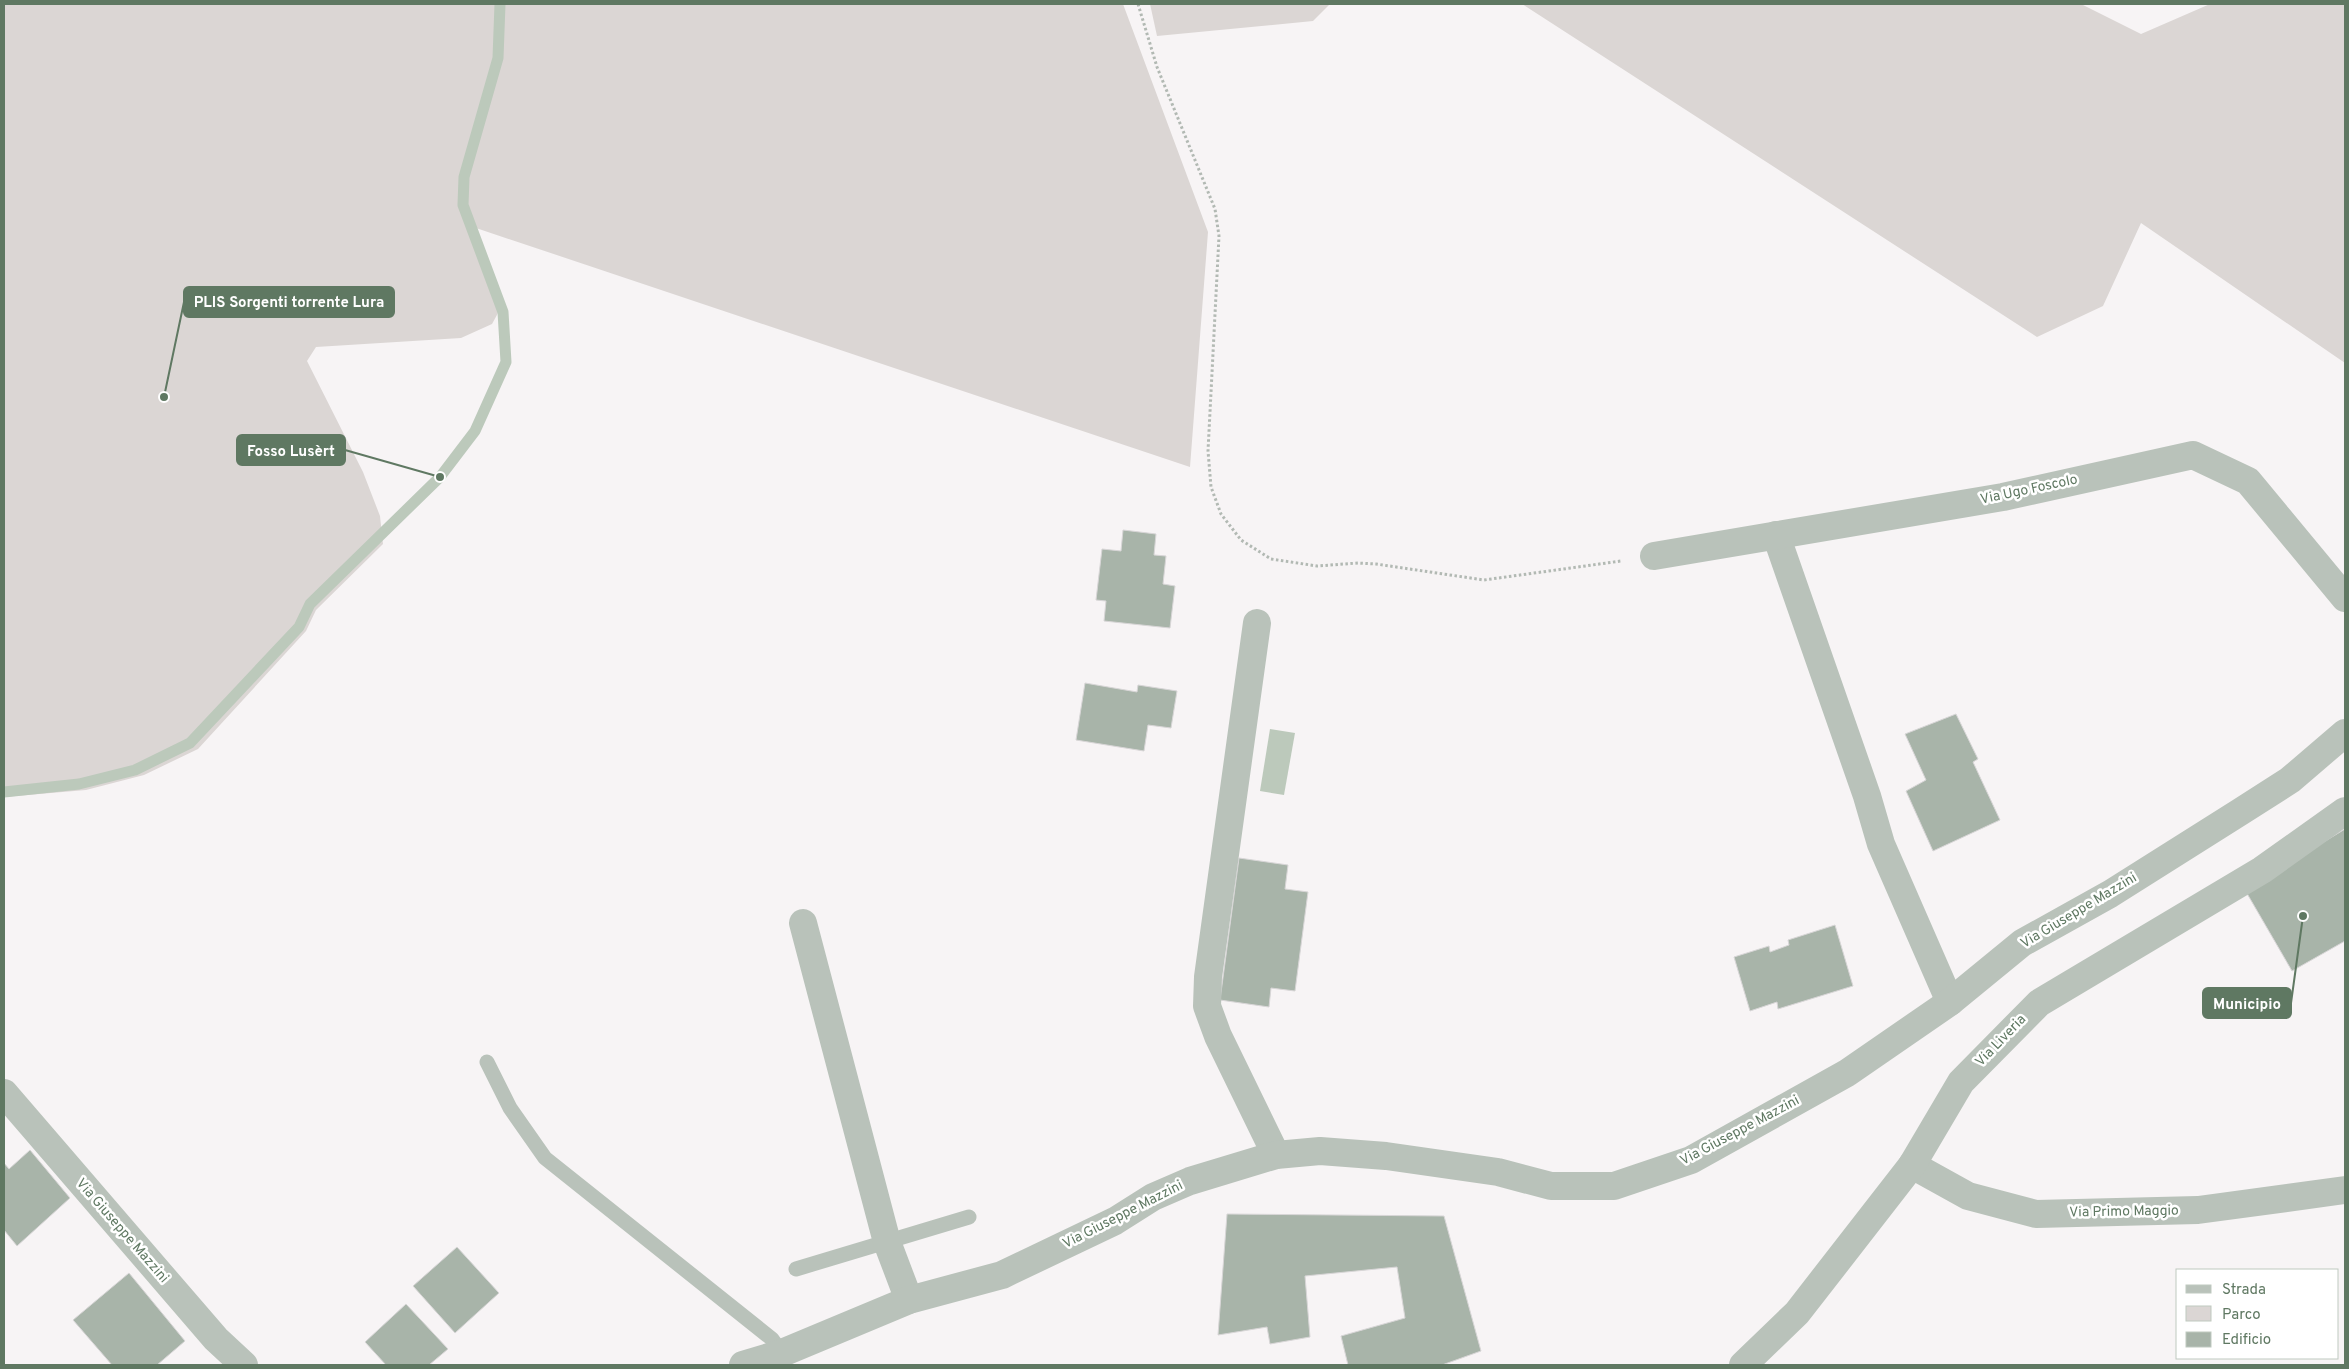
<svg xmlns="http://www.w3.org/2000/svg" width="2349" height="1369" font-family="Overpass,sans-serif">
  <rect width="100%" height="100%" fill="#f7f4f5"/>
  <!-- green -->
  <g fill="#dbd6d4">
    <path d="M 4,4 L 1123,4 L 1208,232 L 1190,467 L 476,228 L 504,302 L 492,324 L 461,338 L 316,347 L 307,361 L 363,472 L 380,516 L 383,544 L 316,610 L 306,631 L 198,749 L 144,775 L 86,790 L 4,797 Z"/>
    <path d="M 1150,4 L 1330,4 L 1313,21 L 1157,36 Z"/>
    <path d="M 1522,4 L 2081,4 L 2141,34 L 2210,4 L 2345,4 L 2345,363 L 2141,223 L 2103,306 L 2037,337 Z"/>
  </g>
  <!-- water -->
  <path fill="#bcc9bb" d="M 1270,729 L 1295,733 L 1284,795 L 1260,791 Z"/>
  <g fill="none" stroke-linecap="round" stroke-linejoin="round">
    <!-- stream -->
    <path stroke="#bcc9bb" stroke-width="11" d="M 4,792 L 79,784 L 135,770 L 190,743 L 299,627 L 310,604 L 440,477 L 475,431 L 506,362 L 503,312 L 463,205 L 464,177 L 498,58 L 500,4"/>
  </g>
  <!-- building -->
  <g fill="#a8b4a9" stroke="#d8d6d7">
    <path d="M 1123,530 L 1156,534 L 1154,555 L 1166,556 L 1163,584 L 1175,586 L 1170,628 L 1104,621 L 1106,601 L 1096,600 L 1102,549 L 1121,551 Z"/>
    <path d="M 1085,683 L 1137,692 L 1138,685 L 1177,691 L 1171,728 L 1148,725 L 1144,751 L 1076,740 Z"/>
    <path d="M 1956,714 L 1978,759 L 1973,762 L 2000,820 L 1933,851 L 1906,791 L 1926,780 L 1905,734 Z"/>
    <path d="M 2345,829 L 2345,941 L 2292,971 L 2245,890 Z"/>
    <path d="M 1239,858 L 1288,865 L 1285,889 L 1308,892 L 1295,991 L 1271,988 L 1269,1007 L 1220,1000 Z"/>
    <path d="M 1835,925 L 1853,986 L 1778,1009 L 1777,1002 L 1750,1011 L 1734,957 L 1769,946 L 1770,952 L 1789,945 L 1788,940 Z"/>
    <path d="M 30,1150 L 70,1198 L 17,1246 L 4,1230 L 4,1163 L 9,1169 Z"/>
    <path d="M 1227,1214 L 1444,1216 L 1481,1351 L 1442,1365 L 1348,1365 L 1341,1336 L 1405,1318 L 1397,1267 L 1305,1276 L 1310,1337 L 1270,1344 L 1267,1327 L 1218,1335 Z"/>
    <path d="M 457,1247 L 499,1293 L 455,1333 L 413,1286 Z"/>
    <path d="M 129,1273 L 185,1341 L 157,1365 L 112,1365 L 73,1320 Z"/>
    <path d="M 406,1304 L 448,1349 L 429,1365 L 386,1365 L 365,1342 Z"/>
  </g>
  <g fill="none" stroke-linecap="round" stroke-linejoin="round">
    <!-- path -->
    <path stroke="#b2b9b3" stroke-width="3" stroke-dasharray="2.5 2.5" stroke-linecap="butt" d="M 1138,4 L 1157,67 L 1215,209 L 1219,236 L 1208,451 L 1211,487 L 1221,514 L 1241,540 L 1271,559 L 1317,566 L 1358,563 L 1376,564 L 1484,580 L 1621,561"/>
    <!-- lane -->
    <g stroke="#b9c2ba" stroke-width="15">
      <path d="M 487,1062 L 510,1108 L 545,1158 L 772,1339 L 782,1353"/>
      <path d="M 796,1269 L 969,1217"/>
    </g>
    <!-- street -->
    <g stroke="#b9c2ba" stroke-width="28">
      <path d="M 1776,535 L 1867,796 L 1881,844 L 1950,1002"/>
      <path d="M 1654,556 L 2003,497 L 2193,455 L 2248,481 L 2345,598"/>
      <path d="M 1257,623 L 1208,977 L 1207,1006 L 1218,1036 L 1276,1155"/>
      <path d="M 803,923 L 887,1242 L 909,1300"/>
      <path d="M 4,1093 L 216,1339 L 244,1365"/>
      <path d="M 1912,1165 L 1968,1196 L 2036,1214 L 2198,1210 L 2345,1190"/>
      <path d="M 743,1365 L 782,1353 L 909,1300 L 1002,1275 L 1115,1221 L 1153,1197 L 1190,1181 L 1276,1155 L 1320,1151 L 1386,1156 L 1498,1172 L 1551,1186 L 1614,1186 L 1691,1160 L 1847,1073 L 1950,1002 L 2022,943 L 2110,894 L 2240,812 L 2290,780 L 2345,733"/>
      <path d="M 1743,1365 L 1797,1313 L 1912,1165 L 1961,1082 L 2039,1003 L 2262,870 L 2345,811"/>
    </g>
  </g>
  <g text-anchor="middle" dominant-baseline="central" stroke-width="5" stroke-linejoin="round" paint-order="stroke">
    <!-- street labels -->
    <g font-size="14" fill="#5f7862" stroke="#fff">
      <text transform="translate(2029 490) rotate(-12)">Via Ugo Foscolo</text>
      <text transform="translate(2079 911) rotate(-31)">Via Giuseppe Mazzini</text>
      <text transform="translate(2001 1041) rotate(-46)">Via Liveria</text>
      <text transform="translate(1740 1131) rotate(-28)">Via Giuseppe Mazzini</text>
      <text transform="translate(2124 1212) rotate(-1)">Via Primo Maggio</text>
      <text transform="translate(1123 1215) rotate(-27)">Via Giuseppe Mazzini</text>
      <text transform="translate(122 1231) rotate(49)">Via Giuseppe Mazzini</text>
    </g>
  </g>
  <!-- callouts -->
  <path fill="none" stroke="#5f7862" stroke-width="2" d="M164 397L184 302M440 477L345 450M2303 916L2291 1003"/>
  <g fill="#5f7862" stroke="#fff" stroke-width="2">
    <circle cx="164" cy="397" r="5"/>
    <circle cx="440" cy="477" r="5"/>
    <circle cx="2303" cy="916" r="5"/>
  </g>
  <g fill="#5f7862" stroke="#5f7862" stroke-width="2">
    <rect x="184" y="287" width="210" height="30" rx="5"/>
    <rect x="237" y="435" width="108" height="30" rx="5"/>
    <rect x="2203" y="988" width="88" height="30" rx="5"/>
  </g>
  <g font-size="15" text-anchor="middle" font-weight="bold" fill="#fff">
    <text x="289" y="307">PLIS Sorgenti torrente Lura</text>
    <text x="291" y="456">Fosso Lusèrt</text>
    <text x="2247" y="1009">Municipio</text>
  </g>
  <!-- border -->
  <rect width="2349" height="1369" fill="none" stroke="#5f7862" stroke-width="10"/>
  <!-- legend -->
  <rect x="2176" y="1269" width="162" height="90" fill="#ffffff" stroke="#bfc9c0"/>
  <rect x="2186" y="1285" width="25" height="8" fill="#b9c2ba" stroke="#bfc9c0"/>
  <text x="2222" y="1294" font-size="15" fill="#5f7862">Strada</text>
  <rect x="2186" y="1306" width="25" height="15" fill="#dbd6d4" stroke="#bfc9c0"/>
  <text x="2222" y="1319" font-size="15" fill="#5f7862">Parco</text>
  <rect x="2186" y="1332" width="25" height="15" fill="#a8b4a9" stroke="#bfc9c0"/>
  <text x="2222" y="1344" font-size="15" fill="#5f7862">Edificio</text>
</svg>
